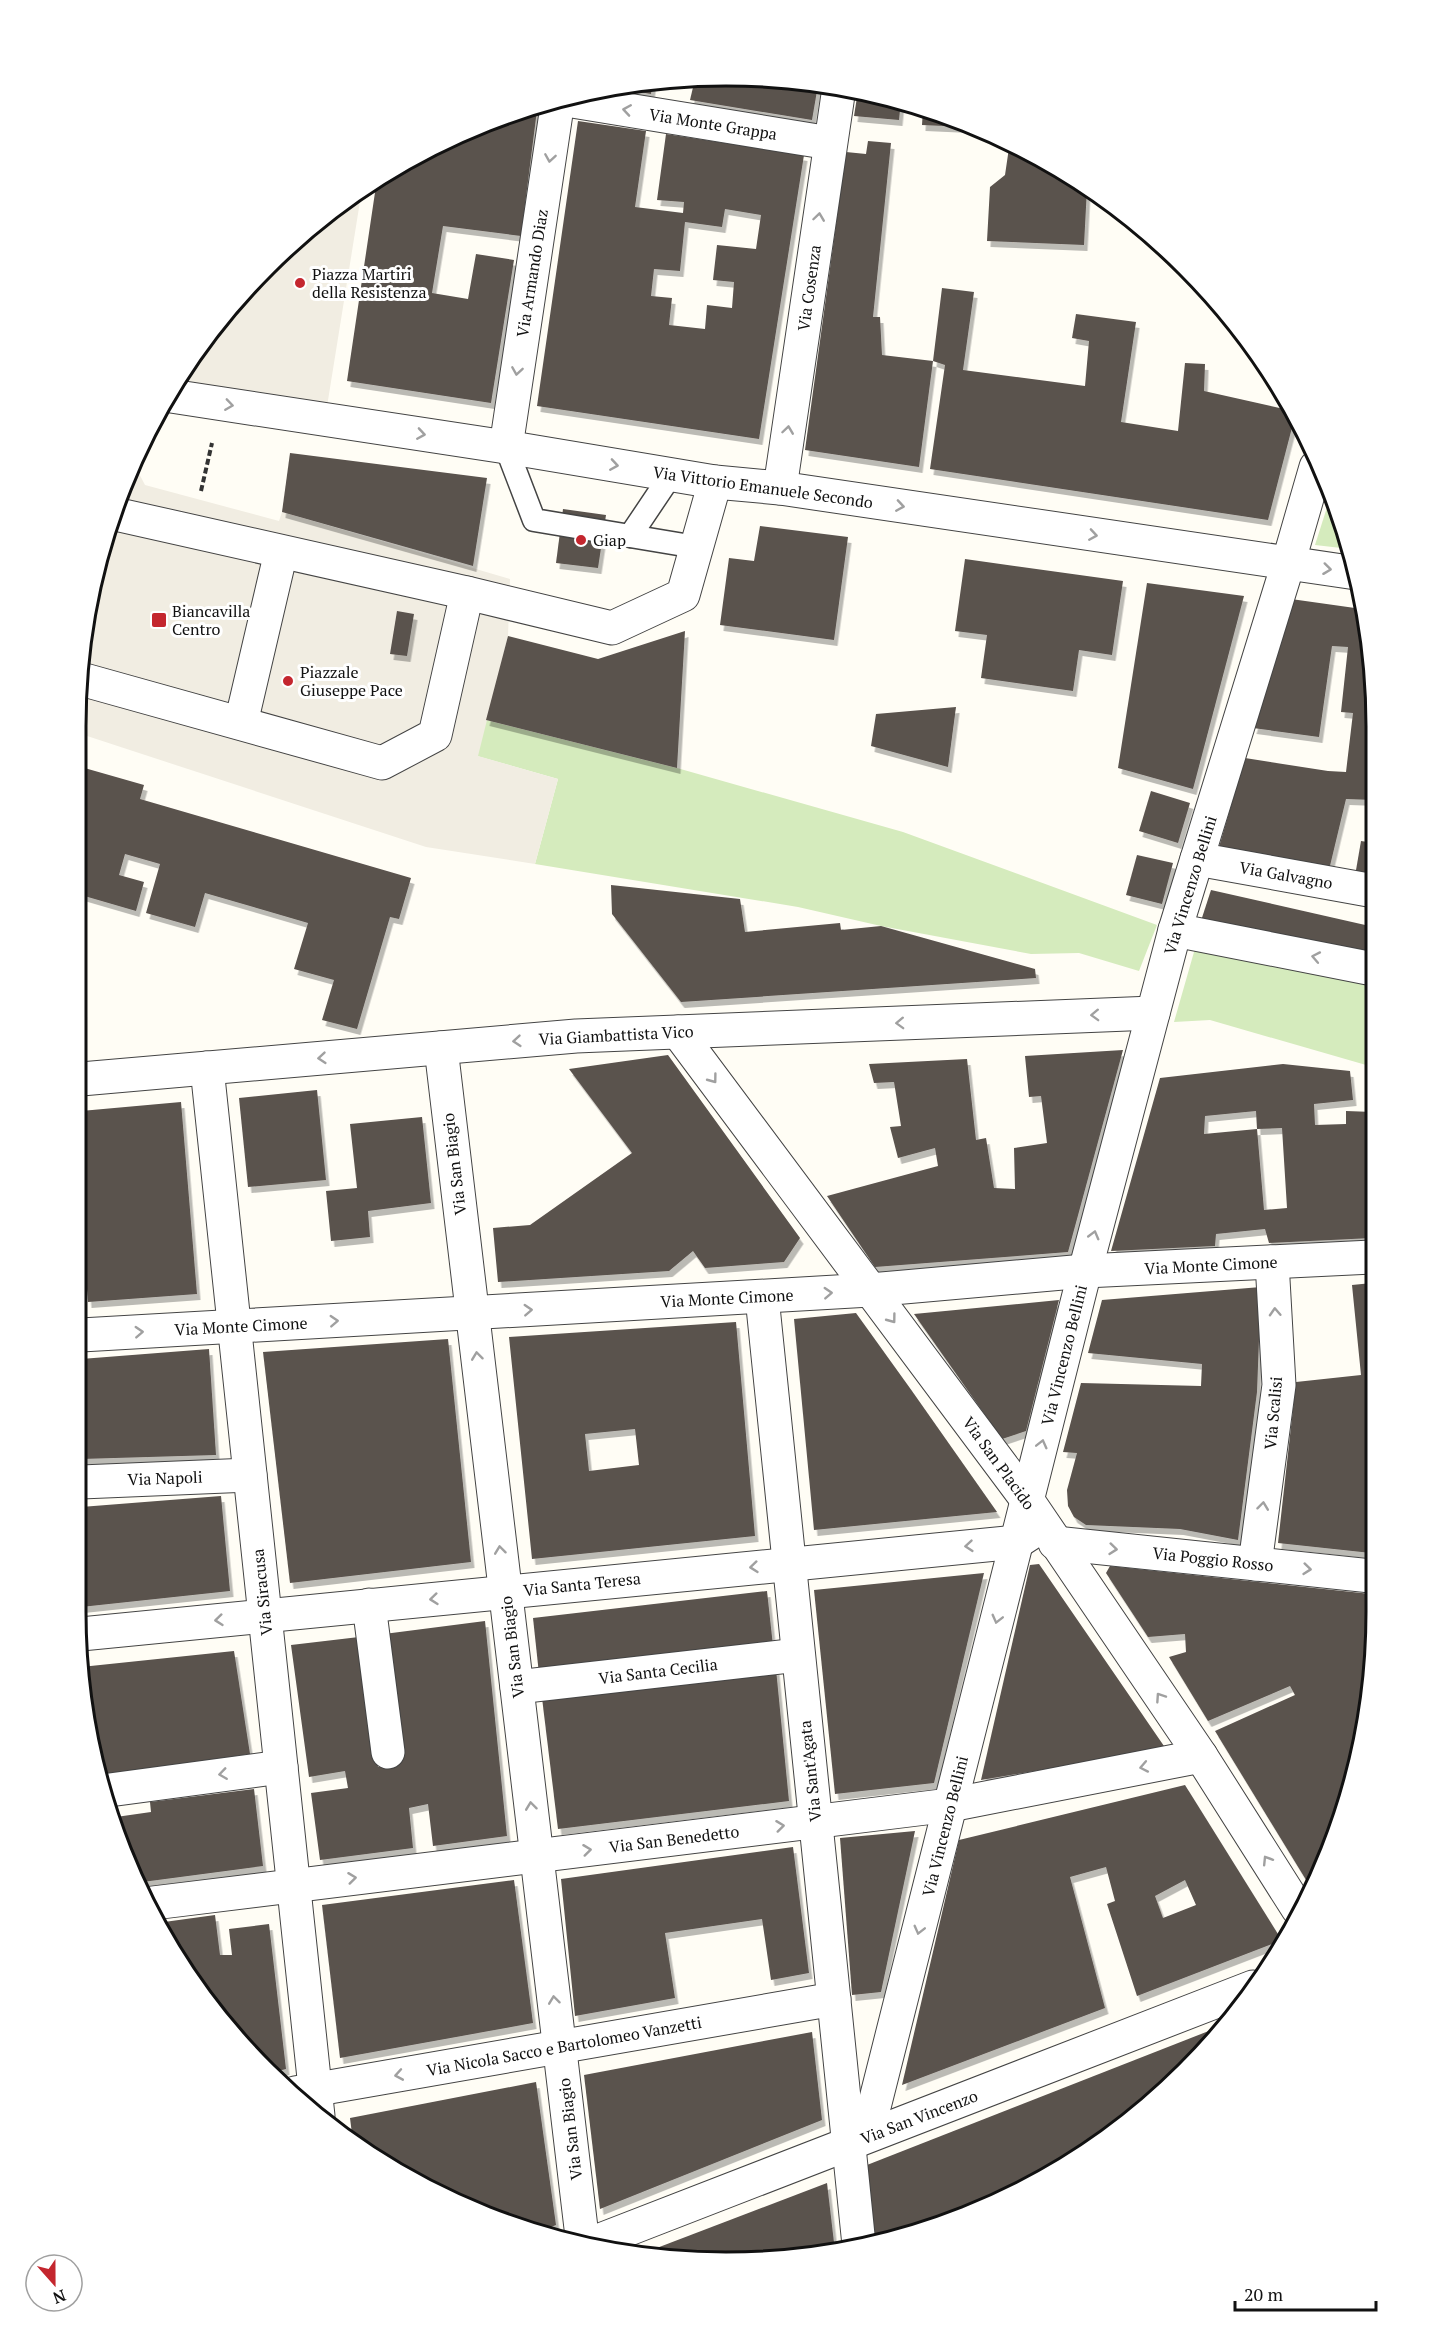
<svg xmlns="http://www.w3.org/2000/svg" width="1451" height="2337" font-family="'PT Serif',serif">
  <defs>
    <filter id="shadow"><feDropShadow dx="3.5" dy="6" stdDeviation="0" flood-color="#0004"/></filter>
  </defs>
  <rect width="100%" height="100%" fill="#fffdf5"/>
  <!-- green -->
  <g fill="#d5ebbd">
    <path d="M 1330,498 L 1350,548 L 1350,549 L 1315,545 Z"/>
    <path d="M 486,720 L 677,768 L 903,832 L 1157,925 L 1139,971 L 1079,953 L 1031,954 L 881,926 L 798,907 L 535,864 L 558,779 L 477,756 Z"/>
    <path d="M 1196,945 L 1373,983 L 1373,1067 L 1210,1020 L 1174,1022 Z"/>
  </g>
  <!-- plaza -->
  <g fill="#f1ede2">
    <path d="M 362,189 L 325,419 L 171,396 L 209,330 L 296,237 Z"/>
    <path d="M 133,462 L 145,485 L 279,521 L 282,512 L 510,579 L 508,636 L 478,756 L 558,779 L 535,864 L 426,847 L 81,734 L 81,641 L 124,477 Z"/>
  </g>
  <!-- building -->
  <g fill="#5a524d" fill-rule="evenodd" filter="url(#shadow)">
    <path d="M 768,76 L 818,85 L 812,120 L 690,100 L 695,79 Z"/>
    <path d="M 653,80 L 651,94 L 611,87 L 640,81 Z"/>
    <path d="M 858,91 L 901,100 L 899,120 L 854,116 Z"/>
    <path d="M 522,108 L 537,110 L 521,236 L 443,226 L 432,293 L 468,299 L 476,254 L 514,260 L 491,403 L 347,381 L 377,179 L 400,162 Z"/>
    <path d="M 923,108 L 967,125 L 966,127 L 922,125 Z"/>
    <path d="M 578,121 L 646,131 L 635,207 L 683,213 L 684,202 L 657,200 L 666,134 L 804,155 L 759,439 L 537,406 ZM 725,209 L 761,215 L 756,249 L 717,245 L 713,280 L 734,282 L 732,308 L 707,305 L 705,329 L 669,325 L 672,298 L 651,296 L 654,269 L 680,271 L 685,222 L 722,227 Z"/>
    <path d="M 868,141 L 891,143 L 873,317 L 880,317 L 882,355 L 933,361 L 919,467 L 805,450 L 846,152 L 866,154 Z"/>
    <path d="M 1010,141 L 1087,188 L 1084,245 L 987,241 L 990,187 L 1005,175 Z"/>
    <path d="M 942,288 L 974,292 L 963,370 L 1085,386 L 1089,341 L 1072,338 L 1076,314 L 1136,322 L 1121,422 L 1178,431 L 1185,363 L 1205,364 L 1204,391 L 1293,411 L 1295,416 L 1268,520 L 930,469 L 945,365 L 933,361 Z"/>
    <path d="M 290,453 L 487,478 L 473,566 L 282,512 Z"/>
    <path d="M 563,509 L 606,515 L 598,568 L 556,563 Z"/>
    <path d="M 760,526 L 848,537 L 834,640 L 720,625 L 729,558 L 754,561 Z"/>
    <path d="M 965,559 L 1123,581 L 1112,655 L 1079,650 L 1073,691 L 981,678 L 987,635 L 955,631 Z"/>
    <path d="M 1147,583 L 1244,596 L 1193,789 L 1118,768 Z"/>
    <path d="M 1291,599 L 1362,609 L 1375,683 L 1374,800 L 1346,799 L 1329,870 L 1219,847 L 1245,758 L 1328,771 L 1346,772 L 1353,713 L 1341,712 L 1348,647 L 1332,646 L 1319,737 L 1253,728 Z"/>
    <path d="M 397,611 L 414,614 L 407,656 L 390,654 Z"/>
    <path d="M 685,631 L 677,768 L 486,720 L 508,636 L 598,659 Z"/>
    <path d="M 956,707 L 948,767 L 871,746 L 876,714 Z"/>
    <path d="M 81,767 L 144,785 L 140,799 L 411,878 L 399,919 L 390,917 L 357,1029 L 322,1020 L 334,980 L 294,969 L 308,923 L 205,893 L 195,927 L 146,913 L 160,864 L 125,854 L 119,875 L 144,882 L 136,911 L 81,895 Z"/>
    <path d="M 1151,791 L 1190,803 L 1178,843 L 1139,831 Z"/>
    <path d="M 1361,841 L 1374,843 L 1374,880 L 1355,876 Z"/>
    <path d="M 1137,855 L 1173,863 L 1162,904 L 1126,895 Z"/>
    <path d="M 611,885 L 740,899 L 745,932 L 840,923 L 841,930 L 881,926 L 1035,969 L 1036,978 L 681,1002 L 612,914 Z"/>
    <path d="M 1211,890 L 1374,927 L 1373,955 L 1199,927 Z"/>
    <path d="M 1123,1050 L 1068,1252 L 875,1267 L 827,1196 L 938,1166 L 935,1148 L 898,1158 L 890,1127 L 901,1126 L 894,1082 L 874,1083 L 869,1064 L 967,1059 L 976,1140 L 986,1138 L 994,1188 L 1015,1189 L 1014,1148 L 1047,1143 L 1041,1096 L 1029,1097 L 1025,1056 Z"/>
    <path d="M 668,1055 L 800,1238 L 784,1262 L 705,1268 L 693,1251 L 669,1271 L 498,1282 L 493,1228 L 530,1225 L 632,1153 L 569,1069 Z"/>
    <path d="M 1283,1064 L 1350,1071 L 1353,1100 L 1314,1104 L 1315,1125 L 1346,1124 L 1346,1111 L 1373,1112 L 1372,1238 L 1269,1243 L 1265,1229 L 1216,1234 L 1215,1246 L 1111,1251 L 1160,1078 ZM 1256,1111 L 1257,1129 L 1282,1128 L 1287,1208 L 1264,1210 L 1257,1129 L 1204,1134 L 1205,1116 Z"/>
    <path d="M 317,1090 L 326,1180 L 248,1187 L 239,1098 Z"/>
    <path d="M 181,1102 L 197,1294 L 88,1302 L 81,1211 L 81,1111 Z"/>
    <path d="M 422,1117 L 431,1203 L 368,1211 L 370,1237 L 331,1241 L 326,1191 L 357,1188 L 350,1124 Z"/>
    <path d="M 1372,1283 L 1371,1553 L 1278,1543 L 1296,1382 L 1361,1375 L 1352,1285 Z"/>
    <path d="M 1261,1287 L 1257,1392 L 1238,1540 L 1180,1529 L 1086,1525 L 1074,1517 L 1068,1506 L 1067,1490 L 1077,1453 L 1063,1452 L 1081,1383 L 1201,1386 L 1202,1364 L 1088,1353 L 1102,1300 Z"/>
    <path d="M 1059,1300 L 1026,1431 L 1002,1439 L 914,1314 Z"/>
    <path d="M 856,1313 L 912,1391 L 997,1512 L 814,1530 L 794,1319 Z"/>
    <path d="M 736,1322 L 755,1536 L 532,1559 L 509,1337 ZM 635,1429 L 639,1465 L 589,1471 L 585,1434 Z"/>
    <path d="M 448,1339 L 471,1562 L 290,1583 L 263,1352 Z"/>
    <path d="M 209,1349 L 216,1455 L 81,1459 L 81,1359 Z"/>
    <path d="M 221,1496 L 230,1591 L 81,1607 L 81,1507 Z"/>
    <path d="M 1039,1564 L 1166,1749 L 981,1780 L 1030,1565 Z"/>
    <path d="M 1110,1566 L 1371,1594 L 1370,1696 L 1327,1860 L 1311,1888 L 1215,1731 L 1295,1695 L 1290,1686 L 1208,1721 L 1169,1657 L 1186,1652 L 1185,1634 L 1148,1637 L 1106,1573 Z"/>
    <path d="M 984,1573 L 934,1783 L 835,1794 L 814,1590 Z"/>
    <path d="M 767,1591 L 773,1646 L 539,1674 L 533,1618 Z"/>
    <path d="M 485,1621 L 507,1836 L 433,1846 L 428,1804 L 409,1808 L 413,1848 L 320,1860 L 311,1793 L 348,1788 L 345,1771 L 309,1777 L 291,1645 L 359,1637 L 378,1767 L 400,1764 L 384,1634 Z"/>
    <path d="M 234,1651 L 250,1754 L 99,1776 L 81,1697 L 81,1667 Z"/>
    <path d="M 776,1669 L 789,1801 L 558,1829 L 542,1698 Z"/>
    <path d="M 1185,1785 L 1281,1939 L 1280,1941 L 1137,1996 L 1107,1904 L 1115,1901 L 1106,1867 L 1070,1877 L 1105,2008 L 902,2085 L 959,1840 ZM 1185,1880 L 1196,1905 L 1163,1918 L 1155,1896 Z"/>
    <path d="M 254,1789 L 263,1866 L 135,1883 L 109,1818 L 151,1812 L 150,1802 Z"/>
    <path d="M 915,1831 L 881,1992 L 852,1995 L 840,1838 Z"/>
    <path d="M 793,1847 L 809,1973 L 771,1980 L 762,1919 L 665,1933 L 675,1998 L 575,2016 L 561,1879 Z"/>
    <path d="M 514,1880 L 533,2023 L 340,2058 L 322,1905 Z"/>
    <path d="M 215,1915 L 220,1955 L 232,1955 L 229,1929 L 269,1924 L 286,2069 L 274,2072 L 209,2007 L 202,1984 L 195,1985 L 157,1923 Z"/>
    <path d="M 1224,2025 L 1121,2128 L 1014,2195 L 934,2228 L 875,2241 L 867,2165 Z"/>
    <path d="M 812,2032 L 822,2120 L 600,2209 L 584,2075 Z"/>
    <path d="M 536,2082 L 556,2225 L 536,2233 L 517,2228 L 437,2195 L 353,2142 L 350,2118 Z"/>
    <path d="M 827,2183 L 835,2251 L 811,2256 L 725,2262 L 641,2254 Z"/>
  </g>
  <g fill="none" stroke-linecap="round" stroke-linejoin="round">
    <defs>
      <g id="service">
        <path d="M 506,447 L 534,520 L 696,547"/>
        <path d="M 630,536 L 671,475"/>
      </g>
      <g id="pedestrian">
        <path d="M 369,1605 L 388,1752"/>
        <path d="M 517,1687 L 798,1655"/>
      </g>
      <g id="minor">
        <path d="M 560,99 L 830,143"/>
        <path d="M 506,447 L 558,100"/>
        <path d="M 780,488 L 839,88"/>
        <path d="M 467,593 L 612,628 L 683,595 L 715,482"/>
        <path d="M 81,679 L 382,763 L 435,735 L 467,593 L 115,514"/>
        <path d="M 241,723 L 281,552"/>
        <path d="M 1197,859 L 1374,891"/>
        <path d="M 1175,930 L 1373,969"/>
        <path d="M 678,1032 L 1028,1501 L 1201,1756 L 1298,1909"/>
        <path d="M 441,1048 L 583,2245"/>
        <path d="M 207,1068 L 318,2116"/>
        <path d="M 81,1079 L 576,1036 L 1153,1013"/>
        <path d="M 762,1297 L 859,2245"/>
        <path d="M 81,1335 L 870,1290 L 1085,1271 L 1372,1257"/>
        <path d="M 81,1482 L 250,1475"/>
        <path d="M 1055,1543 L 1371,1576"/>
        <path d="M 1255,1564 L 1279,1385 L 1272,1262"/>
        <path d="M 81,1634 L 1017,1542 L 1034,1531"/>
        <path d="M 102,1791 L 281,1767"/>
        <path d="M 145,1904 L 950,1805 L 1201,1756"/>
        <path d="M 295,2093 L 834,1999"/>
        <path d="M 848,2144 L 874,2107 L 1085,1271 L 1175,930 L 1288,564"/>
        <path d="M 585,2246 L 1253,1987"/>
      </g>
      <g id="tertiary">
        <path d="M 171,396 L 506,447 L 715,482 L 780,488 L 1356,573"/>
        <path d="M 1288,564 L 1316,467"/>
      </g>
    </defs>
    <!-- service casing -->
    <use href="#service" stroke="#444" stroke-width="25"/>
    <!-- pedestrian casing -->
    <use href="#pedestrian" stroke="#444" stroke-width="35"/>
    <!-- minor casing -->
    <use href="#minor" stroke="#444" stroke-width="35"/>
    <!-- tertiary casing -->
    <use href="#tertiary" stroke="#444" stroke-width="35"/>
    <!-- path -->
    <path stroke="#333" stroke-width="4" stroke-dasharray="6 3" stroke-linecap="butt" d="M 201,491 L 212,443"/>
    <!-- service -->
    <use href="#service" stroke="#fff" stroke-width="22"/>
    <!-- pedestrian -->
    <use href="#pedestrian" stroke="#fff" stroke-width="33"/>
    <!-- minor -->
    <use href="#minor" stroke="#fff" stroke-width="33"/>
    <!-- tertiary -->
    <use href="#tertiary" stroke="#fff" stroke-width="33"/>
  </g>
  <!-- one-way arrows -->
  <defs><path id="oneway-chevron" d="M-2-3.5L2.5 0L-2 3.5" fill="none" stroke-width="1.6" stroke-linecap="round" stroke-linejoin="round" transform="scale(1.5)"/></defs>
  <g stroke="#a0a0a0">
    <use href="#oneway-chevron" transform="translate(627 110) rotate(-171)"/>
    <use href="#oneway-chevron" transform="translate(550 158) rotate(99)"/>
    <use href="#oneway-chevron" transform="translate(819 217) rotate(-82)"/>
    <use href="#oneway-chevron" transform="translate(517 371) rotate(99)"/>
    <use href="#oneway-chevron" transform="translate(229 405) rotate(8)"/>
    <use href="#oneway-chevron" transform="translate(788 430) rotate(-82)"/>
    <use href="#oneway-chevron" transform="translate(421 434) rotate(9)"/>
    <use href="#oneway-chevron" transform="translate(614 465) rotate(9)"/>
    <use href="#oneway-chevron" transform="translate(900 506) rotate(9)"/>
    <use href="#oneway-chevron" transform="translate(1093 535) rotate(9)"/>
    <use href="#oneway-chevron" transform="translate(1327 569) rotate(7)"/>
    <use href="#oneway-chevron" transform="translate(1316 957) rotate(-169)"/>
    <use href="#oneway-chevron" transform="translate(1095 1015) rotate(178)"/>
    <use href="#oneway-chevron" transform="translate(900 1023) rotate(178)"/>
    <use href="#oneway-chevron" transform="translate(517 1041) rotate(175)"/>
    <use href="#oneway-chevron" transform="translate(322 1058) rotate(175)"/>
    <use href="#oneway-chevron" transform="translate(713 1079) rotate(53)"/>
    <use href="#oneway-chevron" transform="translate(1094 1235) rotate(-75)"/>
    <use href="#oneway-chevron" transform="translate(828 1293) rotate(-3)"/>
    <use href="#oneway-chevron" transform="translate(528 1310) rotate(-3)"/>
    <use href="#oneway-chevron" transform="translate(1275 1312) rotate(-93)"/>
    <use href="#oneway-chevron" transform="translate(892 1319) rotate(53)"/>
    <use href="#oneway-chevron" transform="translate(334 1321) rotate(-3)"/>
    <use href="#oneway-chevron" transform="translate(139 1332) rotate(-3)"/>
    <use href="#oneway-chevron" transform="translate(477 1356) rotate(-97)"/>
    <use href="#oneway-chevron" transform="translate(1042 1444) rotate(-76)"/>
    <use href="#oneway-chevron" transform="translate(1263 1506) rotate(-83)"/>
    <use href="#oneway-chevron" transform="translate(969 1546) rotate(175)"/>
    <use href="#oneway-chevron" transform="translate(1113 1549) rotate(6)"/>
    <use href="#oneway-chevron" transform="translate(500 1550) rotate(-97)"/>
    <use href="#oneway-chevron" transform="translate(754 1567) rotate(174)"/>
    <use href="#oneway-chevron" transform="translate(1307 1569) rotate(6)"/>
    <use href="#oneway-chevron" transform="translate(434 1599) rotate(174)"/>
    <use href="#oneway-chevron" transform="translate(997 1619) rotate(104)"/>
    <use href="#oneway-chevron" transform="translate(219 1620) rotate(174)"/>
    <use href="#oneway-chevron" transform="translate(1160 1697) rotate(-124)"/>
    <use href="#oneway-chevron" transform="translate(1144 1767) rotate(169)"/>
    <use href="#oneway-chevron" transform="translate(223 1774) rotate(172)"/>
    <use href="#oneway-chevron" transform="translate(531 1806) rotate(-97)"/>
    <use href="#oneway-chevron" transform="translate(780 1826) rotate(-7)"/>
    <use href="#oneway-chevron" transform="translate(587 1850) rotate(-7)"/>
    <use href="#oneway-chevron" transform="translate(1267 1860) rotate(-122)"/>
    <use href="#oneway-chevron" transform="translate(352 1878) rotate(-7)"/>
    <use href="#oneway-chevron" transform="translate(919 1930) rotate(104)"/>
    <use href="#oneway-chevron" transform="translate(554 2000) rotate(-97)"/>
    <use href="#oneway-chevron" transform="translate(399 2075) rotate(170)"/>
  </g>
  <!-- markers -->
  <g fill="#c4262e" stroke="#fff" stroke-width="2">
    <circle cx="300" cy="283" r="6"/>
    <circle cx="581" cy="540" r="6"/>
    <rect x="151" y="612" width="16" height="16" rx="3"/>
    <circle cx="288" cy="681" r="6"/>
  </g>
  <g text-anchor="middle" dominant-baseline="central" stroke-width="6" stroke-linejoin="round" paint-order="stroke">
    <!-- street labels -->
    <g font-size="16" fill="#111" stroke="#fff">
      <text transform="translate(713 124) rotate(9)">Via Monte Grappa</text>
      <text transform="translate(532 273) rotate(-81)">Via Armando Diaz</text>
      <text transform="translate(809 288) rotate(-82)">Via Cosenza</text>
      <text transform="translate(763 487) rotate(8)">Via Vittorio Emanuele Secondo</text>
      <text transform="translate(1286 875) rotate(10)">Via Galvagno</text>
      <text transform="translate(1190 885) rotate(-73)">Via Vincenzo Bellini</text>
      <text transform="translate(616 1035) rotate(-3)">Via Giambattista Vico</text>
      <text transform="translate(454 1164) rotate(-97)">Via San Biagio</text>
      <text transform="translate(1211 1265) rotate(-3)">Via Monte Cimone</text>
      <text transform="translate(727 1298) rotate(-3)">Via Monte Cimone</text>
      <text transform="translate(241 1326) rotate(-3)">Via Monte Cimone</text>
      <text transform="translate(1064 1355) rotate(-76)">Via Vincenzo Bellini</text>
      <text transform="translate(1273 1413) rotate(-85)">Via Scalisi</text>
      <text transform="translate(999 1463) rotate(54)">Via San Placido</text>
      <text transform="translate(165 1478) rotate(-2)">Via Napoli</text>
      <text transform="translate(1213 1559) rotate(6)">Via Poggio Rosso</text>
      <text transform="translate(582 1584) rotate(-6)">Via Santa Teresa</text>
      <text transform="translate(262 1592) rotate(-96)">Via Siracusa</text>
      <text transform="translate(512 1647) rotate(-97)">Via San Biagio</text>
      <text transform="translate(658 1671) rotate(-7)">Via Santa Cecilia</text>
      <text transform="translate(810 1771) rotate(-96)">Via Sant'Agata</text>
      <text transform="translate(945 1826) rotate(-76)">Via Vincenzo Bellini</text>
      <text transform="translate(674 1839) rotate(-7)">Via San Benedetto</text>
      <text transform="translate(564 2046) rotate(-10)">Via Nicola Sacco e Bartolomeo Vanzetti</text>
      <text transform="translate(919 2117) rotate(-21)">Via San Vincenzo</text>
      <text transform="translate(570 2129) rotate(-97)">Via San Biagio</text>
    </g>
    <!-- poi labels -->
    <g font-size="16" fill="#111" stroke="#fff" text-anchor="start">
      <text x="312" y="274">Piazza Martiri<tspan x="312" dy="18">della Resistenza</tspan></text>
      <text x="593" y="540">Giap</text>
      <text x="172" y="611">Biancavilla<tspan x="172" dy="18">Centro</tspan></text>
      <text x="300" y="672">Piazzale<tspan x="300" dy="18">Giuseppe Pace</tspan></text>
    </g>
  </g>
  <!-- crop -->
  <path d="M0 0H1451V2337H0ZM726 86H726A640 640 0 0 1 1366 726V1612A640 640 0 0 1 726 2252H726A640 640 0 0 1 86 1612V726A640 640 0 0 1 726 86Z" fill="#fff" fill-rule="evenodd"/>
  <path fill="none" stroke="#111" stroke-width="3" d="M726 86H726A640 640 0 0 1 1366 726V1612A640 640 0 0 1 726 2252H726A640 640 0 0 1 86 1612V726A640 640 0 0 1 726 86Z"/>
  <!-- north arrow -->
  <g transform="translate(54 2283) rotate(159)"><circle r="28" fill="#ffffff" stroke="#a0a0a0" stroke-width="1.5"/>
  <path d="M0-4.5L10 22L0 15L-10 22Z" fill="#c4262e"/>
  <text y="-9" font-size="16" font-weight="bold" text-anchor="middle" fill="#111111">N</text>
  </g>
  <!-- scale -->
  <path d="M1235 2301v9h141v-9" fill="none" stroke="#111111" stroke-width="3"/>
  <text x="1244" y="2301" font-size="18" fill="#111111" stroke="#ffffff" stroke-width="4.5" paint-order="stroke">20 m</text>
</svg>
